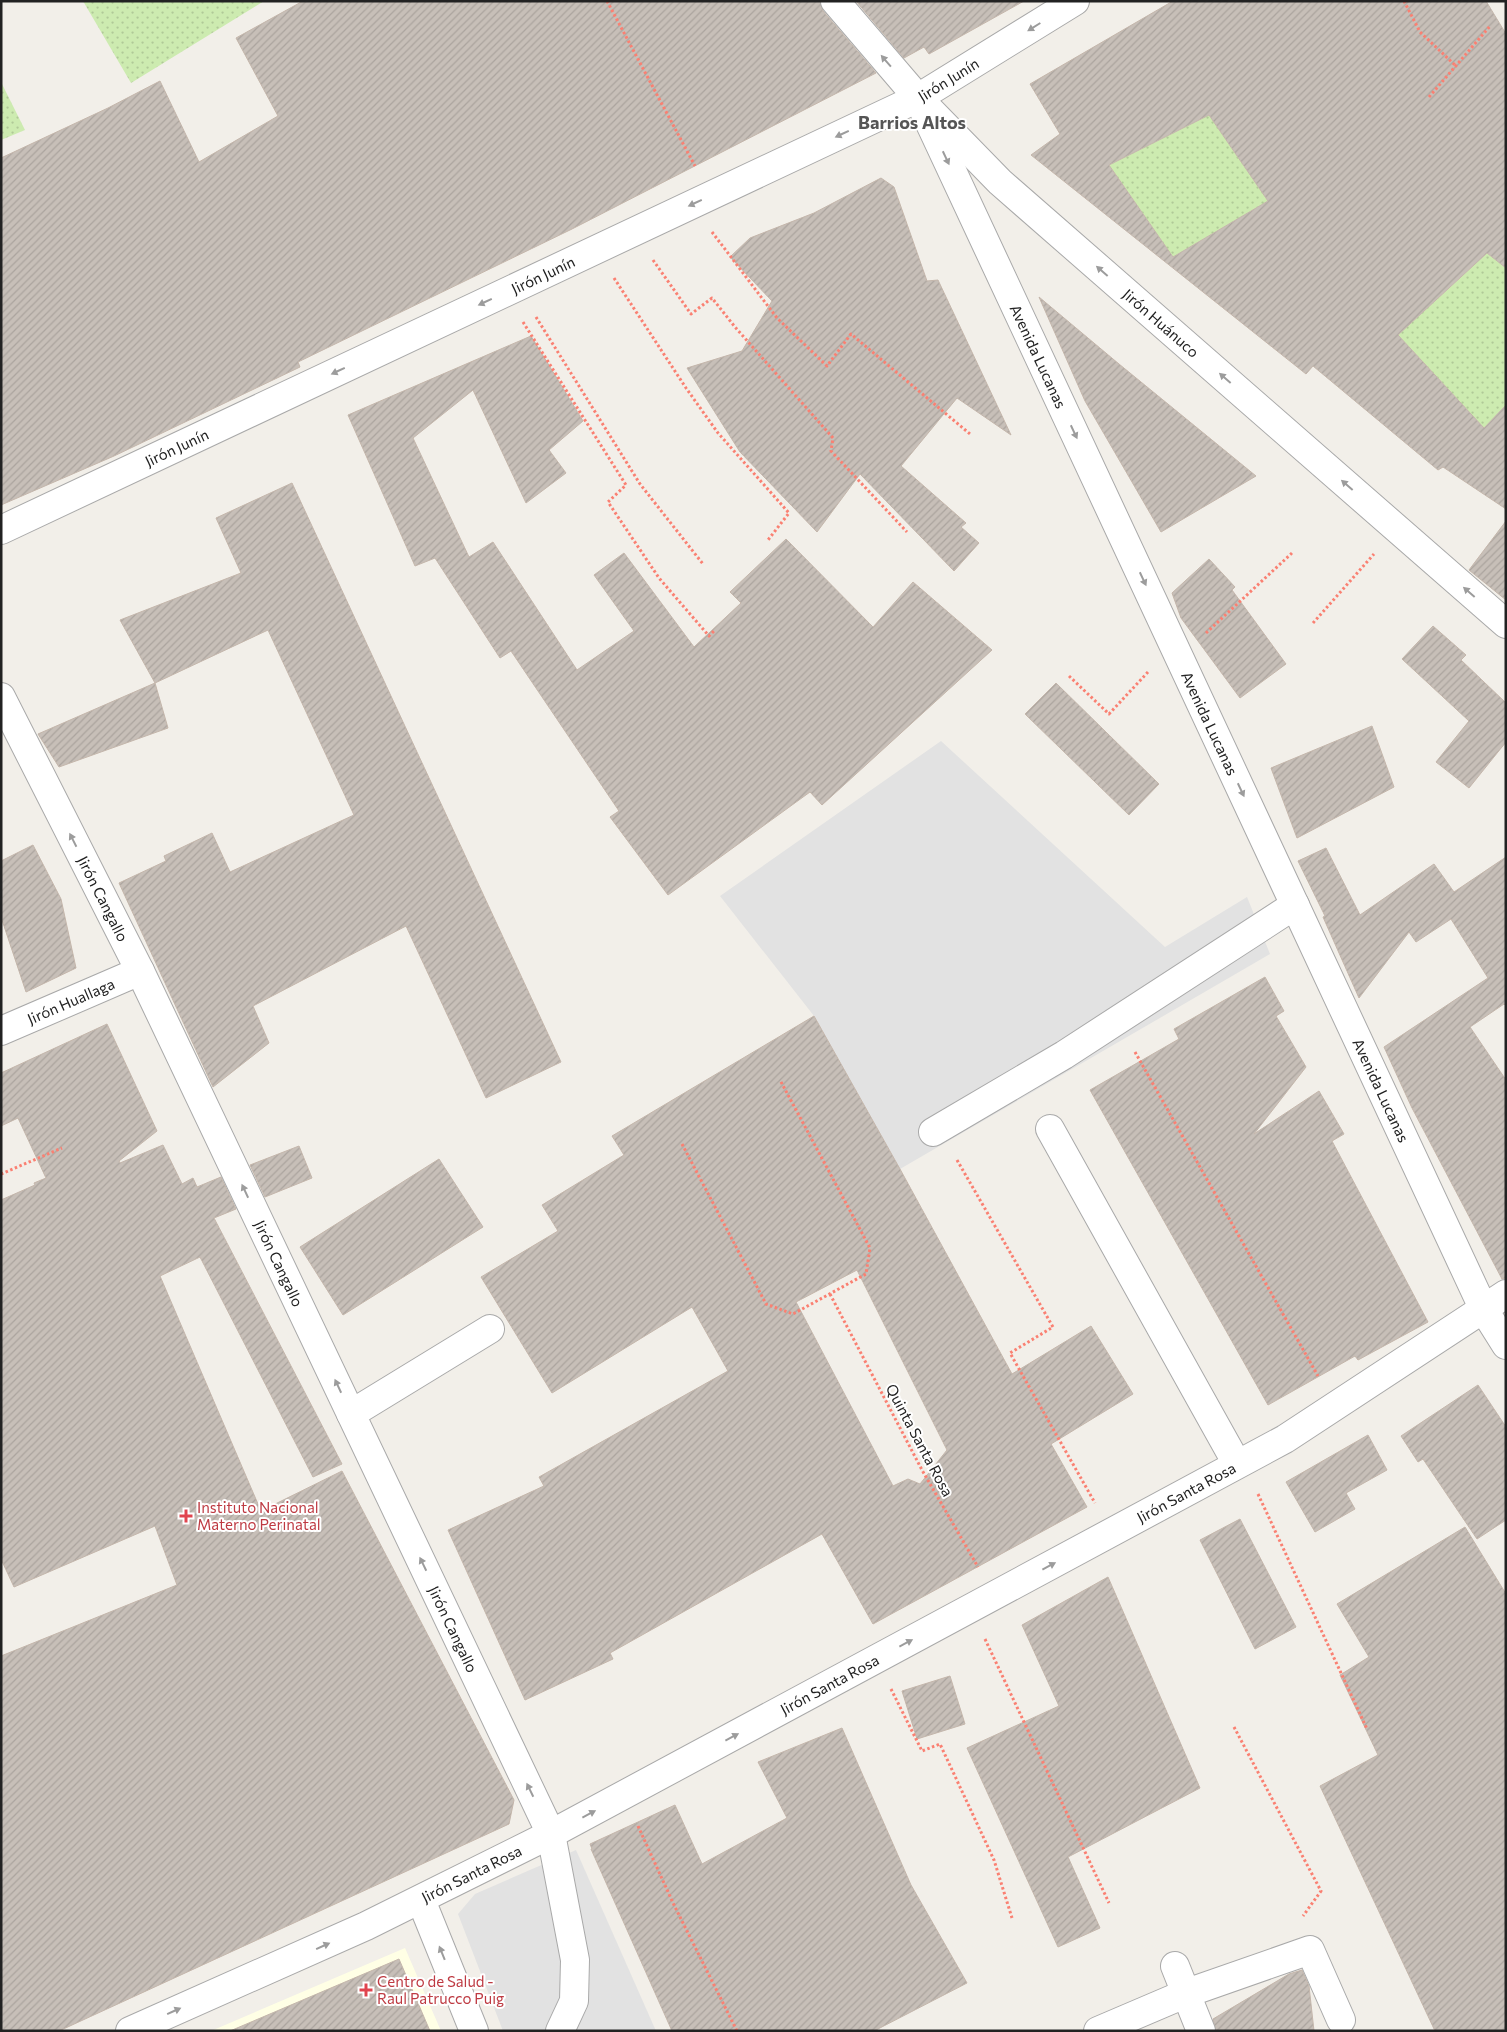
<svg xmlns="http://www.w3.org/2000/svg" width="1507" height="2032" font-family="Commissioner,sans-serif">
  <defs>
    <pattern id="garden-dots" width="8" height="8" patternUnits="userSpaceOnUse" patternTransform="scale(1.25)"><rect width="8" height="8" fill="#cdebb0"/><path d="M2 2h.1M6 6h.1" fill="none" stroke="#b0c997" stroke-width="1.8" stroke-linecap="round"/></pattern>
    <pattern id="building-hatch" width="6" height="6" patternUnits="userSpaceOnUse" patternTransform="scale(1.25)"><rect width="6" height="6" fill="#c7bfb8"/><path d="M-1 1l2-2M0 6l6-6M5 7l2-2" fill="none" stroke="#aba49e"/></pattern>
  </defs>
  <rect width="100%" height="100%" fill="#f2efe9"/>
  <!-- education -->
  <path fill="#ffffe5" d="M 405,1948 L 441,2031 L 211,2031 Z"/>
  <!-- garden -->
  <g fill="url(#garden-dots)">
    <path d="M 83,1 L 264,1 L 131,83 Z"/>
    <path d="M 1,82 L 25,130 L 1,140 Z"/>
    <path d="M 1209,115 L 1268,201 L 1173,257 L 1109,165 Z"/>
    <path d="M 1487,253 L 1506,268 L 1506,405 L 1484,428 L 1398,335 Z"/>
  </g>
  <!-- parking -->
  <g fill="#e2e2e2">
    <path d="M 941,741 L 1165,947 L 1247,897 L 1270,954 L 900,1169 L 814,1016 L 720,896 Z"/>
    <path d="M 576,1850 L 656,2031 L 503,2031 L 458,1914 L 475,1894 Z"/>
  </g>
  <!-- building -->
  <g fill="url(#building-hatch)" stroke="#c4b6ab" fill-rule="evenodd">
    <path d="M 303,1 L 820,1 L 823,11 L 876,73 L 572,229 L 298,362 L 300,367 L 114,456 L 1,505 L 1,158 L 108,108 L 160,81 L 199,162 L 278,116 L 236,38 Z"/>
    <path d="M 856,1 L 1024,1 L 929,54 L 924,47 L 904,58 Z"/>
    <path d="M 1173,1 L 1486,1 L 1506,34 L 1506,268 L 1487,253 L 1398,335 L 1484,428 L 1506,405 L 1506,509 L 1443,467 L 1438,470 L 1313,366 L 1306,374 L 1031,155 L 1060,134 L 1030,84 ZM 1209,115 L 1268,201 L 1173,257 L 1109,165 Z"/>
    <path d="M 881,178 L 894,187 L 927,281 L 938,280 L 1011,435 L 957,398 L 901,466 L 966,523 L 961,527 L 979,543 L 954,571 L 860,474 L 817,532 L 740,452 L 687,368 L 742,351 L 772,301 L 730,257 L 750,238 L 814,213 Z"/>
    <path d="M 1039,297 L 1119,364 L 1256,476 L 1161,532 L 1085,401 Z"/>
    <path d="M 531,336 L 583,421 L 549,450 L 566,473 L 526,503 L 473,390 L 413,438 L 469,557 L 493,542 L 577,670 L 634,631 L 594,575 L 624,553 L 694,647 L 741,603 L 730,592 L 786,539 L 873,627 L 913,582 L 992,650 L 822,805 L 810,792 L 668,895 L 610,817 L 619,811 L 511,651 L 500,658 L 435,558 L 415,566 L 348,415 Z"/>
    <path d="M 292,483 L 561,1062 L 486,1098 L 406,926 L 253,1006 L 269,1043 L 213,1087 L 119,883 L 166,861 L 164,856 L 212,833 L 230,872 L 354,815 L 268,630 L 155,683 L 120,620 L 241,573 L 216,518 Z"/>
    <path d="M 1506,521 L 1506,600 L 1469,570 Z"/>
    <path d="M 1209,559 L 1235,587 L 1232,590 L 1286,664 L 1240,698 L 1181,618 L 1172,593 Z"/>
    <path d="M 1433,626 L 1466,655 L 1461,660 L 1506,703 L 1506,742 L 1469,788 L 1436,762 L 1469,721 L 1402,659 Z"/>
    <path d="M 155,683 L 168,728 L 59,767 L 38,734 Z"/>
    <path d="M 1056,683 L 1159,784 L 1129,815 L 1025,714 Z"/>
    <path d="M 1372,726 L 1394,787 L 1297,838 L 1271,768 Z"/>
    <path d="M 33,845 L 61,899 L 76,968 L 26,992 L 1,917 L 1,861 Z"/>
    <path d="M 1326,848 L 1360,915 L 1434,864 L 1454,892 L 1506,857 L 1506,1006 L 1504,1004 L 1470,1027 L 1506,1080 L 1506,1278 L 1502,1279 L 1412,1108 L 1384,1047 L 1488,978 L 1451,919 L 1416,942 L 1409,932 L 1359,998 L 1323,917 L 1325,916 L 1298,861 Z"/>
    <path d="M 1265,977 L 1284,1011 L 1276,1016 L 1306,1067 L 1254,1134 L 1319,1091 L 1344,1134 L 1332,1141 L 1428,1322 L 1358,1360 L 1355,1356 L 1268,1405 L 1090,1090 L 1179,1039 L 1174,1029 Z"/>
    <path d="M 814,1016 L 900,1169 L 1012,1374 L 1091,1326 L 1133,1394 L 1051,1444 L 1087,1507 L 873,1624 L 822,1534 L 610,1653 L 613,1659 L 525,1700 L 448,1530 L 544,1486 L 539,1477 L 728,1371 L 692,1307 L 552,1393 L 481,1277 L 558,1231 L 542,1205 L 624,1155 L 612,1136 ZM 857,1270 L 947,1450 L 920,1484 L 908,1479 L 893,1486 L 796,1302 Z"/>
    <path d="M 107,1024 L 157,1131 L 119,1161 L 120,1163 L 163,1145 L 182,1184 L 193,1178 L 197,1187 L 221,1177 L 236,1209 L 214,1218 L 342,1464 L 313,1477 L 200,1257 L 160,1276 L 261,1511 L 342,1471 L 514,1800 L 509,1824 L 59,2031 L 1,2031 L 1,1656 L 177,1585 L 155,1526 L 14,1587 L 1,1559 L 1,1200 L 35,1185 L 34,1183 L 46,1178 L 18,1118 L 1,1126 L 1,1073 Z"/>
    <path d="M 299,1146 L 312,1178 L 265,1197 L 250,1165 Z"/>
    <path d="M 439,1159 L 483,1227 L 343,1315 L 300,1247 Z"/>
    <path d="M 1478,1385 L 1506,1427 L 1506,1520 L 1477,1539 L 1423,1459 L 1418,1462 L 1401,1436 Z"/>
    <path d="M 1368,1435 L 1387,1470 L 1346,1493 L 1355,1509 L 1315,1532 L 1286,1482 Z"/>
    <path d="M 1240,1519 L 1296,1627 L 1255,1649 L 1200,1540 Z"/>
    <path d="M 1465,1527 L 1506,1594 L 1506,2031 L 1435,2031 L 1320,1786 L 1378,1755 L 1340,1675 L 1369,1657 L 1337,1604 Z"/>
    <path d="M 1108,1577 L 1200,1788 L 1068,1857 L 1100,1928 L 1058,1947 L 967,1748 L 1059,1706 L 1022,1625 Z"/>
    <path d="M 950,1676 L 965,1724 L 917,1739 L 902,1691 Z"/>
    <path d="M 842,1728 L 911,1885 L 967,1983 L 874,2031 L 672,2031 L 591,1849 L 592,1849 L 590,1844 L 675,1805 L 702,1864 L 787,1818 L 758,1762 Z"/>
    <path d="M 399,1959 L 430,2031 L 230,2031 Z"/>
    <path d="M 1302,1970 L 1309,1986 L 1314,2031 L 1216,2031 L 1213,2019 L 1289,1974 Z"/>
  </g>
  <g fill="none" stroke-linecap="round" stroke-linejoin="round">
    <defs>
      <g id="minor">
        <path id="s1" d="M 835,1 L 918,98 L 1000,182 L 1506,624"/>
        <path id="s2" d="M 918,98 L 1484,1310 L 1506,1345"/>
        <path id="s3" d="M 1,530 L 918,98 L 1075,1"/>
        <path id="s4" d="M 1,697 L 140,971 L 551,1834 L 575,1960 L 574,2001 L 560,2031"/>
        <path id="s5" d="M 1,1031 L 140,971"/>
        <path d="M 1050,1129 L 1237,1464"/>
        <path d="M 933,1132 L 1064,1055 L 1295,905"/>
        <path d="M 351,1414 L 490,1329"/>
        <path d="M 421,1900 L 474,2031"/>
        <path d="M 1175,1966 L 1201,2031"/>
        <path id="s6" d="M 130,2031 L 366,1926 L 551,1834 L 1285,1439 L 1506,1294"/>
        <path d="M 1098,2031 L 1187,1993 L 1310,1950 L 1341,2020"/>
      </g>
    </defs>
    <!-- minor casing -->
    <use href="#minor" stroke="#a9a9a9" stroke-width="30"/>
    <!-- path -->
    <g stroke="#fa8072" stroke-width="3" stroke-dasharray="2.5 2.5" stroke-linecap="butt">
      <path d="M 607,1 L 695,166"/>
      <path d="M 1404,1 L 1420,32 L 1456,66"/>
      <path d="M 1429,97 L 1491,25"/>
      <path d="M 712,232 L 777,318 L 827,366 L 851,334 L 970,434"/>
      <path d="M 653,260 L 691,314 L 712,298 L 735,327 L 833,438 L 831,451 L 907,532"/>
      <path d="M 614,278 L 686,388 L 718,433 L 789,513 L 768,540"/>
      <path d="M 536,317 L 640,484 L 703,564"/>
      <path d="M 523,322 L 626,485 L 608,502 L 659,578 L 709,636 L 715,630"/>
      <path d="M 1313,623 L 1374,554"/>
      <path d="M 1206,633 L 1292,553"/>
      <path d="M 1069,676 L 1109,714 L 1148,672"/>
      <path d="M 1135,1052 L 1318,1376"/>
      <path d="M 682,1144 L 766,1304 L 793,1314 L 866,1274 L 870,1248 L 780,1080"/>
      <path d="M 957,1160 L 1053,1327 L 1010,1353 L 1095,1503"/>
      <path d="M 1,1174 L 62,1148"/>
      <path d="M 830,1294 L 922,1470 L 978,1567"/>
      <path d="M 1258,1494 L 1367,1729"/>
      <path d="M 985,1639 L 1109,1903"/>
      <path d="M 891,1689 L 922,1751 L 940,1744 L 994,1860 L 1012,1918"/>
      <path d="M 1234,1727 L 1321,1891 L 1303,1916"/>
      <path d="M 638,1826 L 674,1905 L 737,2031"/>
    </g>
    <!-- minor -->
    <use href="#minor" stroke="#fff" stroke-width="28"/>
  </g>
  <!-- one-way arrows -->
  <defs><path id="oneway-solid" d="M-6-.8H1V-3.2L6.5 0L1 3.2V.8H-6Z" transform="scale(1.25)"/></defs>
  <g fill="#9c9c9c">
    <use href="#oneway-solid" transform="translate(1034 27) rotate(148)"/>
    <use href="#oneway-solid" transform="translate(886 61) rotate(-131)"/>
    <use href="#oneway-solid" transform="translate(842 134) rotate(155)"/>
    <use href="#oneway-solid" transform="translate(946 158) rotate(65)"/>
    <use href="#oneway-solid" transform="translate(695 203) rotate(155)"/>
    <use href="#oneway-solid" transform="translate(1102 271) rotate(-139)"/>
    <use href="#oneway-solid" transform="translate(485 302) rotate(155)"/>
    <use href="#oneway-solid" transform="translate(338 371) rotate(155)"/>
    <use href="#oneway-solid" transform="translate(1225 378) rotate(-139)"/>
    <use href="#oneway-solid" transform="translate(1074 432) rotate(65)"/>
    <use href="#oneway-solid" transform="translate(1347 485) rotate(-139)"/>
    <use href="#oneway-solid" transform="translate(1143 579) rotate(65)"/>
    <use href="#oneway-solid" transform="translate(1469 592) rotate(-139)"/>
    <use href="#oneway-solid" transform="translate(1241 790) rotate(65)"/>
    <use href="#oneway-solid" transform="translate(73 840) rotate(-117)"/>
    <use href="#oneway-solid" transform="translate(245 1191) rotate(-115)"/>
    <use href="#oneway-solid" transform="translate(338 1386) rotate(-115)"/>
    <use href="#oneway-solid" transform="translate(423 1564) rotate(-116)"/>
    <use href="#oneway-solid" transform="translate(1049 1566) rotate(-28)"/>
    <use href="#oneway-solid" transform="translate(906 1643) rotate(-28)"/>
    <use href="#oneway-solid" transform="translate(732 1737) rotate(-28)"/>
    <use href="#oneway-solid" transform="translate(530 1790) rotate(-116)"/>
    <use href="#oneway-solid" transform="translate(589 1814) rotate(-28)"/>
    <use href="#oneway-solid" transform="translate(323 1946) rotate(-24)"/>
    <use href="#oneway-solid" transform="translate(442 1953) rotate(-112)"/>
    <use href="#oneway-solid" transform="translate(174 2011) rotate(-24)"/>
  </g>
  <!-- markers -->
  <g fill="#e0444e" stroke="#fff" stroke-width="2">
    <path d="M183.5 1508.5h5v5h5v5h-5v5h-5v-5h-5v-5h5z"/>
    <path d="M363.5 1982.5h5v5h5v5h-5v5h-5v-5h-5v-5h5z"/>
  </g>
  <g text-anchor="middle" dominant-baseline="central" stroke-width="4" stroke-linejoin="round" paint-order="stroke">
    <!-- street labels -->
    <g font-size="15" fill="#222" stroke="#fff">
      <text stroke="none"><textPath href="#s3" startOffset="1049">Jirón Junín</textPath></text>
      <text stroke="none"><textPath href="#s3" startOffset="599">Jirón Junín</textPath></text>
      <text stroke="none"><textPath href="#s1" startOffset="459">Jirón Huánuco</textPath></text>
      <text stroke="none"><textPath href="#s2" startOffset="285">Avenida Lucanas</textPath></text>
      <text stroke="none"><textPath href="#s3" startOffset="194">Jirón Junín</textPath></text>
      <text stroke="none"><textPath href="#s2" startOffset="690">Avenida Lucanas</textPath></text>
      <text stroke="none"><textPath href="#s4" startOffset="226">Jirón Cangallo</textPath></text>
      <text stroke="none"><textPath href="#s5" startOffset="76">Jirón Huallaga</textPath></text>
      <text stroke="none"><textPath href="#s2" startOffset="1095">Avenida Lucanas</textPath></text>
      <text stroke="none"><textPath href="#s4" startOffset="631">Jirón Cangallo</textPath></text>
      <text transform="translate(920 1440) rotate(62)">Quinta Santa Rosa</text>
      <text stroke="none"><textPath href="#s6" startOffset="1186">Jirón Santa Rosa</textPath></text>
      <text stroke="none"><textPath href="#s4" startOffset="1036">Jirón Cangallo</textPath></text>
      <text stroke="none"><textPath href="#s6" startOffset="781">Jirón Santa Rosa</textPath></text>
      <text stroke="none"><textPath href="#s6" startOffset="376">Jirón Santa Rosa</textPath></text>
    </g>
    <!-- health labels -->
    <g font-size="15" fill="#be3a42" stroke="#fff" text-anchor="start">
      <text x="197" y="1507">Instituto Nacional<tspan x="197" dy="17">Materno Perinatal</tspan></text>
      <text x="377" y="1981">Centro de Salud -<tspan x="377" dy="17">Raul Patrucco Puig</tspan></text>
    </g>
    <!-- quarter labels -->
    <g font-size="18" font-weight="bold" fill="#555" stroke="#fff">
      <text x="912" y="122">Barrios Altos</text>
    </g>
  </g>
  <!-- border -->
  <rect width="1507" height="2032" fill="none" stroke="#222222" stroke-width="5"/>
</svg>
